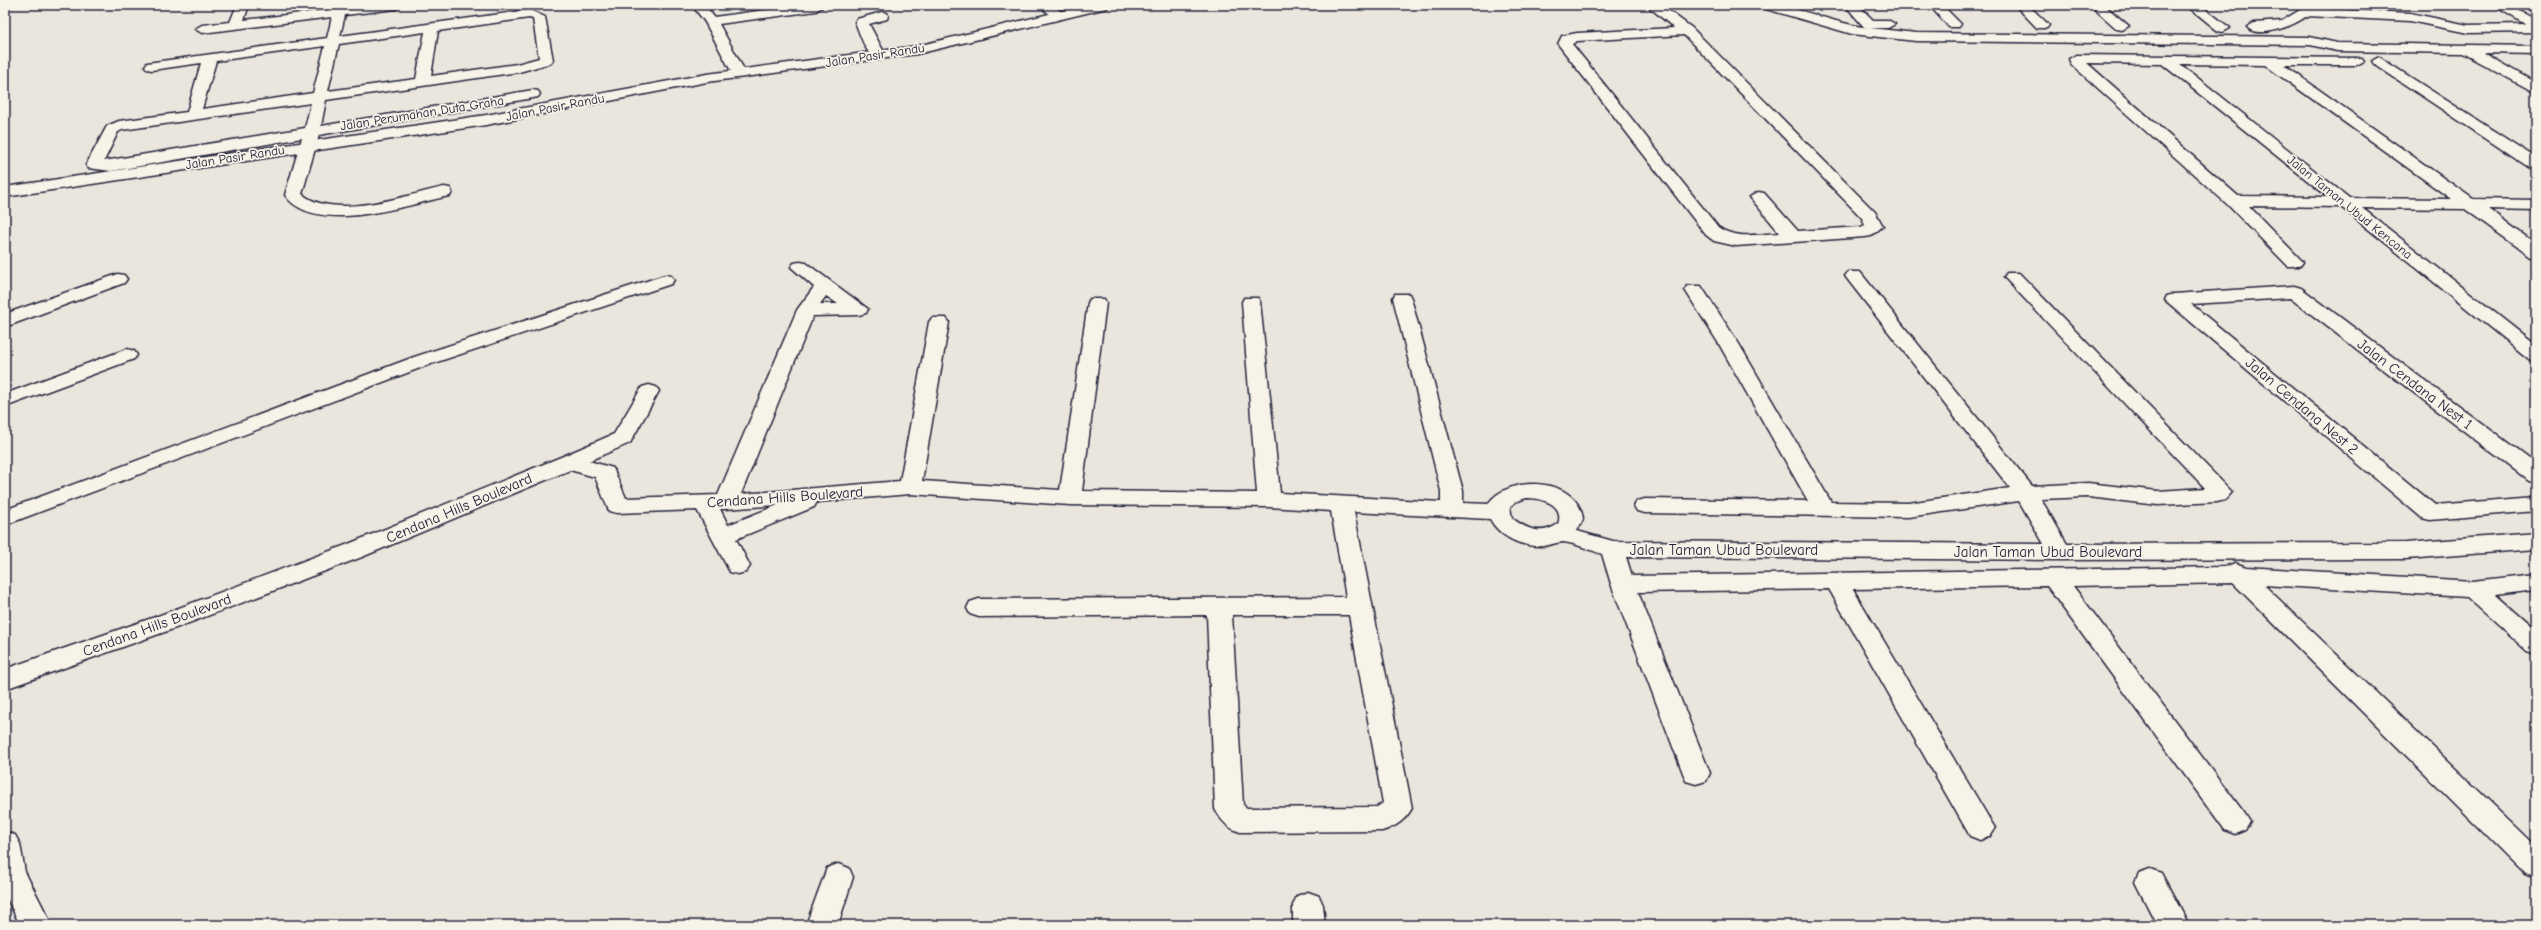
<svg xmlns="http://www.w3.org/2000/svg" width="2541" height="930" font-family="'Comic Neue',sans-serif">
  <rect width="100%" height="100%" fill="#eae6de"/>
  <filter id="ink" filterUnits="userSpaceOnUse"><feTurbulence type="fractalNoise" baseFrequency=".025" numOctaves="2"/><feDisplacementMap in="SourceGraphic" scale="8" xChannelSelector="R" yChannelSelector="G"/><feConvolveMatrix kernelMatrix="1 2 1 2 8 2 1 2 1" color-interpolation-filters="sRGB"/></filter>
  <g filter="url(#ink)">
    <g fill="none" stroke-linecap="round" stroke-linejoin="round">
      <defs>
        <g id="minor">
          <path d="M 237,5 L 249,5 L 244,20 L 334,9 L 335,5 L 347,5 L 347,7 L 402,5 L 396,9 L 345,15 L 340,36 L 530,10 L 545,17 L 553,60 L 551,63 L 519,72 L 326,100 L 321,126 L 533,90 L 538,91 L 540,94 L 538,97 L 533,98 L 319,135 L 302,194 C 334,221 406,195 444,187 L 450,188 L 452,192 L 450,196 L 444,197 C 405,206 313,236 285,195 L 302,138 L 111,171 L 88,168 L 86,165 L 107,126 L 119,121 L 187,112 L 201,63 L 152,70 L 147,69 L 145,66 L 147,63 L 327,38 L 332,17 L 202,33 L 195,29 L 202,25 L 230,22 ZM 529,18 L 533,19 L 539,58 L 517,64 L 431,76 L 438,31 ZM 425,32 L 416,79 L 328,91 L 339,44 ZM 325,46 L 313,93 L 202,109 L 216,61 ZM 311,103 L 305,128 L 104,161 L 118,132 L 122,130 Z"/>
          <path d="M 692,5 L 705,5 L 714,17 L 802,5 L 821,5 L 822,7 L 816,11 L 719,24 L 746,73 L 739,77 L 732,73 L 705,22 Z"/>
          <path d="M 1039,5 L 1053,5 L 1065,15 L 1064,18 L 1054,18 Z"/>
          <path d="M 1647,5 L 1661,5 L 1692,28 L 1875,212 L 1883,226 L 1871,236 L 1865,237 L 1736,246 L 1714,241 L 1706,235 L 1558,44 L 1562,36 L 1577,33 L 1674,28 ZM 1684,35 L 1862,218 L 1865,225 L 1861,227 L 1798,231 L 1764,193 L 1758,192 L 1750,197 L 1780,233 C 1759,234 1736,240 1718,227 L 1572,44 L 1577,41 Z"/>
          <path d="M 1762,5 C 1799,5 1832,24 1869,28 L 1864,27 L 1845,5 L 1858,5 L 1873,20 L 1888,20 L 1895,24 L 1888,28 L 1870,28 L 1916,33 L 2310,37 L 2337,43 L 2536,46 L 2536,54 L 2483,53 L 2536,83 L 2536,93 L 2462,53 L 2337,51 L 2310,45 L 1916,41 L 1852,34 L 1763,8 Z"/>
          <path d="M 1929,5 L 1942,5 L 1961,24 L 1959,27 L 1949,27 Z"/>
          <path d="M 2015,5 L 2028,5 L 2049,25 L 2047,28 L 2037,28 Z"/>
          <path d="M 2090,5 L 2104,5 L 2129,26 L 2122,30 L 2117,29 Z"/>
          <path d="M 2186,5 L 2200,5 L 2230,28 L 2223,32 L 2218,31 Z"/>
          <path d="M 2493,5 L 2509,5 L 2536,20 L 2536,32 L 2468,33 L 2410,21 L 2306,16 C 2297,25 2257,40 2247,27 L 2254,23 L 2282,21 L 2303,8 L 2410,13 L 2468,25 L 2525,24 Z"/>
          <path d="M 882,12 L 887,13 L 888,16 L 887,19 L 869,24 L 886,56 L 879,60 C 866,57 860,33 855,22 L 857,19 Z"/>
          <path d="M 2076,55 L 2362,58 L 2364,61 L 2357,65 L 2284,65 L 2473,199 L 2536,200 L 2536,210 L 2488,209 L 2536,244 L 2536,257 L 2530,256 L 2465,209 L 2362,208 L 2536,345 L 2536,361 L 2529,359 L 2341,207 L 2249,206 L 2303,262 L 2300,266 L 2288,266 L 2228,205 L 2071,64 L 2069,59 ZM 2087,63 L 2162,64 L 2328,197 L 2238,196 ZM 2180,64 L 2265,65 L 2451,199 L 2349,198 Z"/>
          <path d="M 2379,57 L 2536,158 L 2536,170 L 2530,168 L 2374,64 L 2372,61 Z"/>
          <path d="M 800,262 L 806,263 L 868,309 L 866,313 L 859,315 L 813,316 L 741,494 L 900,481 L 929,322 L 932,318 L 946,318 L 949,322 L 922,481 L 1060,490 L 1088,303 L 1090,299 L 1104,299 L 1106,303 L 1082,491 L 1257,493 L 1242,302 L 1244,298 L 1258,298 L 1260,302 L 1280,493 L 1441,502 L 1441,491 L 1393,298 L 1395,294 L 1409,294 L 1411,298 L 1463,491 L 1463,503 L 1488,504 C 1508,474 1578,477 1583,519 L 1577,531 L 1613,541 L 2044,544 L 2019,501 L 1908,517 L 1645,513 L 1637,511 L 1634,506 L 1637,501 L 1645,499 L 1808,501 L 1719,344 L 1685,290 L 1687,286 L 1701,286 L 1739,344 L 1831,502 L 1908,503 L 2010,488 L 1848,280 L 1845,276 L 1848,272 L 1860,272 L 2032,486 L 2088,483 L 2158,491 L 2205,488 L 2004,277 L 2007,273 L 2019,273 L 2232,492 L 2225,500 L 2217,502 L 2158,505 L 2088,497 L 2041,499 L 2067,544 L 2406,543 L 2536,533 L 2536,549 L 2406,559 L 2060,560 L 1626,557 L 1632,576 L 2225,567 L 2235,563 L 2246,567 L 2473,581 L 2536,574 L 2536,590 L 2495,595 L 2536,631 L 2536,654 L 2527,651 L 2467,597 L 2264,585 L 2536,846 L 2536,878 L 2525,874 L 2233,583 L 2073,586 L 2245,814 L 2250,822 L 2245,830 L 2235,834 L 2225,830 L 2047,586 L 1853,589 L 1990,820 L 1995,828 L 1990,836 L 1980,840 L 1970,836 L 1829,589 L 1638,592 L 1710,773 L 1706,781 L 1696,784 L 1686,781 L 1611,584 L 1602,554 C 1590,550 1575,543 1563,542 C 1556,542 1547,547 1539,546 C 1519,546 1499,536 1490,519 L 1354,512 L 1412,808 C 1406,820 1395,827 1382,831 L 1240,832 C 1228,828 1221,821 1215,809 L 1207,615 L 979,617 L 970,614 L 967,608 L 970,602 L 979,599 L 1346,597 L 1331,511 L 1269,507 L 1070,505 L 910,494 L 817,502 L 814,507 L 736,539 L 750,566 L 746,572 L 738,574 L 730,572 L 697,510 L 617,513 L 609,511 L 595,477 L 570,470 L 362,557 L 173,629 L 5,689 L 5,669 L 155,617 L 346,545 L 561,457 L 614,434 L 642,387 L 649,385 L 656,387 L 659,391 L 630,443 L 589,461 L 613,468 L 626,498 L 718,495 L 797,310 L 814,287 L 791,267 L 794,263 ZM 826,296 L 838,304 L 820,304 ZM 1526,498 C 1542,498 1565,504 1558,524 C 1542,536 1526,529 1512,518 L 1510,507 L 1515,502 ZM 778,505 L 728,525 L 720,509 L 726,509 ZM 1232,615 L 1349,615 L 1383,803 L 1377,807 L 1247,808 L 1243,805 Z"/>
          <path d="M 118,274 L 124,275 L 127,279 L 124,283 L 5,327 L 5,314 Z"/>
          <path d="M 665,275 L 671,276 L 674,280 L 671,284 L 428,365 L 5,525 L 5,510 L 414,357 Z"/>
          <path d="M 2294,286 L 2301,288 L 2536,464 L 2536,482 L 2528,480 L 2290,298 L 2191,304 L 2435,505 L 2536,497 L 2536,511 L 2430,520 L 2422,518 L 2165,300 L 2167,296 L 2174,294 Z"/>
          <path d="M 127,349 L 134,351 L 137,355 L 134,359 L 5,407 L 5,394 Z"/>
          <path d="M 5,832 L 15,835 L 20,844 L 25,872 L 52,925 L 20,925 L 5,894 Z"/>
          <path d="M 838,864 L 849,868 L 853,877 L 838,925 L 806,925 L 827,868 Z"/>
          <path d="M 2150,869 L 2161,873 L 2189,925 L 2157,925 L 2135,882 L 2139,873 Z"/>
          <path d="M 1308,892 L 1319,896 L 1323,905 L 1325,925 L 1293,925 L 1293,905 L 1297,896 Z"/>
        </g>
        <path id="major" d="M 1086,5 L 1108,5 L 1107,8 L 917,54 L 707,82 L 486,125 L 5,197 L 5,187 L 486,115 L 707,74 L 917,46 Z"/>
      </defs>
      <!-- minor casing -->
      <use href="#minor" stroke="#22223b" stroke-width="3"/>
      <!-- major casing -->
      <use href="#major" stroke="#22223b" stroke-width="3"/>
      <!-- minor -->
      <use href="#minor" fill="#f7f3e8" fill-rule="evenodd"/>
      <!-- major -->
      <use href="#major" fill="#f7f3e8" fill-rule="evenodd"/>
    </g>
  </g>
  <g text-anchor="middle" dominant-baseline="central" stroke-width="3.5" stroke-linejoin="round" paint-order="stroke">
    <!-- far-street labels -->
    <g font-size="13" fill="#22223b" stroke="#f7f3e8">
      <text transform="translate(875 55) rotate(-9)">Jalan Pasir Randu</text>
      <text transform="translate(555 107) rotate(-11)">Jalan Pasir Randu</text>
      <text transform="translate(422 113) rotate(-9)">Jalan Perumahan Duta Graha</text>
      <text transform="translate(235 157) rotate(-9)">Jalan Pasir Randu</text>
      <text transform="translate(2350 207) rotate(39)">Jalan Taman Ubud Kencana</text>
    </g>
    <!-- street labels -->
    <g font-size="15" fill="#22223b" stroke="#f7f3e8">
      <text transform="translate(2415 384) rotate(37)">Jalan Cendana Nest 1</text>
      <text transform="translate(2302 406) rotate(40)">Jalan Cendana Nest 2</text>
      <text transform="translate(785 497) rotate(-4)">Cendana Hills Boulevard</text>
      <text transform="translate(459 508) rotate(-23)">Cendana Hills Boulevard</text>
      <text x="1724" y="550">Jalan Taman Ubud Boulevard</text>
      <text x="2048" y="552">Jalan Taman Ubud Boulevard</text>
      <text transform="translate(157 625) rotate(-20)">Cendana Hills Boulevard</text>
    </g>
  </g>
  <!-- margin -->
  <rect width="2541" height="930" fill="none" stroke="#f7f3e8" stroke-width="20"/>
  <rect x="10" y="10" width="2521" height="910" fill="none" stroke="#22223b" stroke-width="1.5" filter="url(#ink)"/>
</svg>
